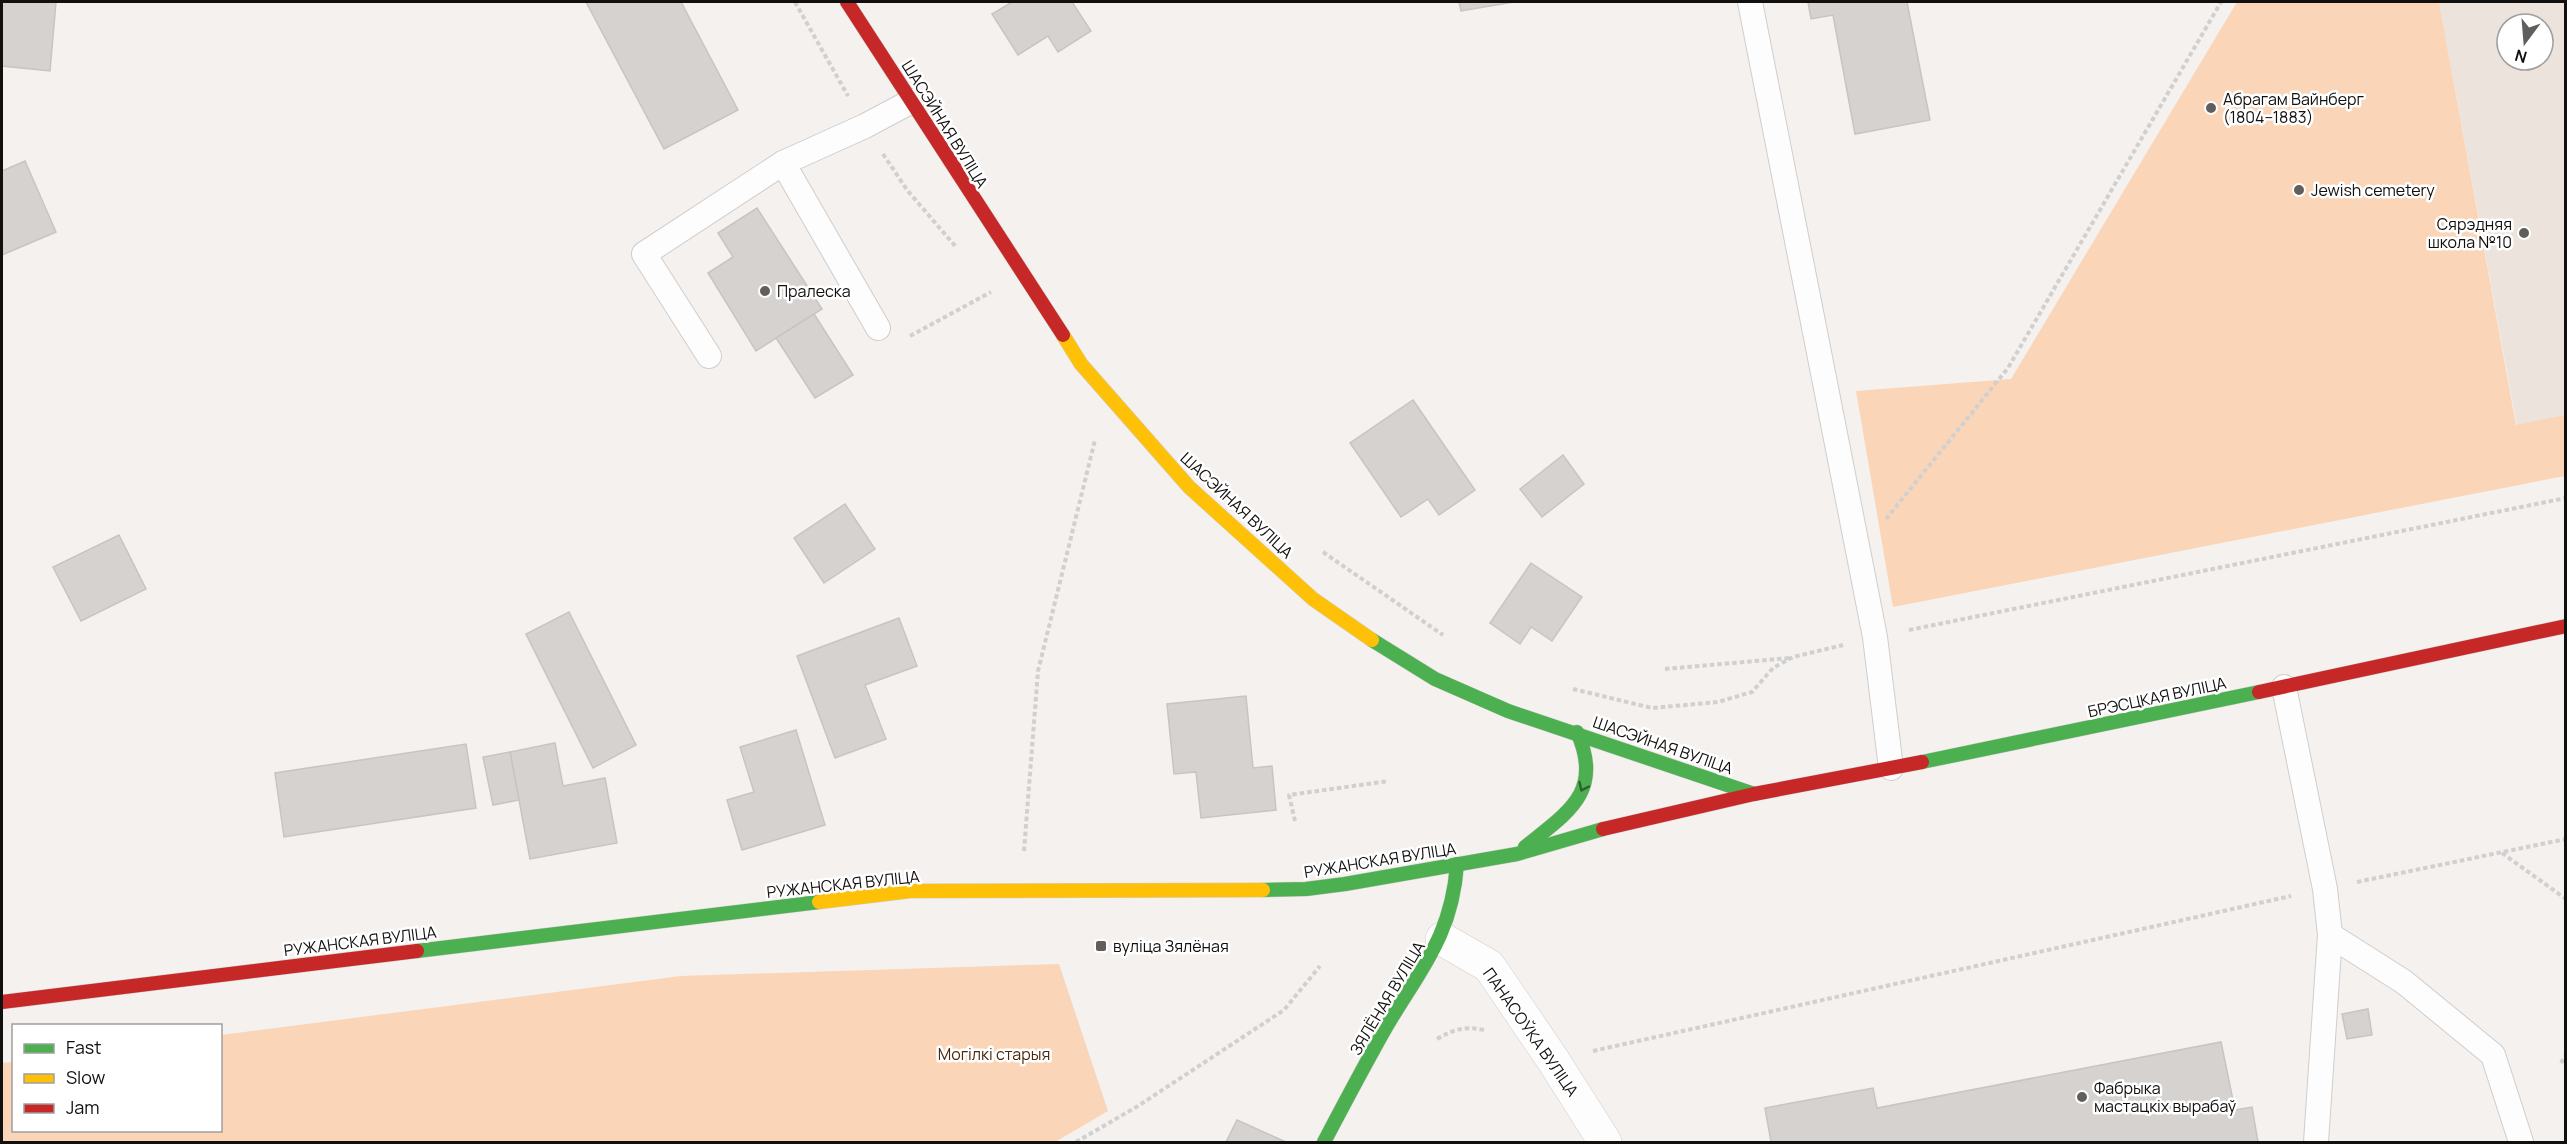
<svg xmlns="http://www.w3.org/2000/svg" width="2567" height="1144" font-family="Manrope,sans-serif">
  <rect width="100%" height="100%" fill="#f4f1ef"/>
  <!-- built -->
  <path fill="#ebe3dc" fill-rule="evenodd" d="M 2439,2 L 2565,2 L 2565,415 L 2517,426 ZM 2507,24 L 2543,24 L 2543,60 L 2507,60 Z"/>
  <!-- green -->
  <g fill="#fad5b7">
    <path d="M 2237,2 L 2439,2 L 2516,425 L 2565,415 L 2565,476 L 1893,607 L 1856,391 L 2011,379 Z"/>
    <path d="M 1059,964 L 1108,1111 L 1055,1142 L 2,1142 L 2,1063 L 13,1062 L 14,1130 L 220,1130 L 221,1035 L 681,976 Z"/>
  </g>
  <!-- building -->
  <g fill="#d5d2d0" stroke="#c7c5c3" stroke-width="1.5">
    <path d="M 2,2 L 56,2 L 50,71 L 2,66 Z"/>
    <path d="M 586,2 L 681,2 L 738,110 L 664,149 Z"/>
    <path d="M 1012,2 L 1072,2 L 1091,31 L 1058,52 L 1048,36 L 1018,55 L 992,14 Z"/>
    <path d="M 1459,2 L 1514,2 L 1461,11 Z"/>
    <path d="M 1808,2 L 1907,2 L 1930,120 L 1855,134 L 1833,15 L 1811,19 Z"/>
    <path d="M 25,161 L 56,232 L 2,255 L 2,171 Z"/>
    <path d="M 757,208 L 822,309 L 756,351 L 708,273 L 733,257 L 718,233 Z"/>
    <path d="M 814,314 L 853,375 L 815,398 L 776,338 Z"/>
    <path d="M 1413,400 L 1475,490 L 1439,515 L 1428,499 L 1401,517 L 1350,443 Z"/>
    <path d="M 1563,455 L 1584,484 L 1542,517 L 1520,489 Z"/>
    <path d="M 845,504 L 875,549 L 824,583 L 794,538 Z"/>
    <path d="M 119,535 L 146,589 L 81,621 L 53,567 Z"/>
    <path d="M 1531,563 L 1582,597 L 1552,641 L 1531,627 L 1520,644 L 1490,623 Z"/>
    <path d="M 569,612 L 636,745 L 593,768 L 526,634 Z"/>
    <path d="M 899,618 L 917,666 L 865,685 L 886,739 L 835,758 L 797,656 Z"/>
    <path d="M 1246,696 L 1253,768 L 1272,766 L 1276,810 L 1201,818 L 1196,772 L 1174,774 L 1167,704 Z"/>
    <path d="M 796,730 L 825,825 L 742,850 L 727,800 L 754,792 L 740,747 Z"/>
    <path d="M 555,743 L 563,786 L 605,778 L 617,843 L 530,859 L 510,752 Z"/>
    <path d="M 466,744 L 476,808 L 284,837 L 275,773 Z"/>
    <path d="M 510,752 L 519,800 L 493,805 L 483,757 Z"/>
    <path d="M 2368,1009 L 2372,1035 L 2347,1039 L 2342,1014 Z"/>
    <path d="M 2221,1042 L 2235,1110 L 2252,1107 L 2258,1142 L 1771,1142 L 1765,1108 L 1873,1088 L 1877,1108 Z"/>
    <path d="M 1237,1120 L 1286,1142 L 1226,1142 Z"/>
  </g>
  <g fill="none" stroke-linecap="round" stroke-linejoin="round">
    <defs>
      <g id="lane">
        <path d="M 1750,2 L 1875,637 L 1891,768"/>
        <path d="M 878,328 L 783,163 L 865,126 L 912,101"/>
        <path d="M 709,356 L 644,254 L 783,163"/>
        <path d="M 2284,687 L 2325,889 L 2330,935 L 2316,1142"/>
        <path d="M 2330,935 L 2404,982 L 2493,1055 L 2521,1142"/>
      </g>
      <path id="street" d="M 1442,939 L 1489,966 L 1553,1060 L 1605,1142"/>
      <g id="fast">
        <path d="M 1372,640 L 1435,679 L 1508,711 L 1754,794"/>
        <path d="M 1922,762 L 2259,692"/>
        <path d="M 1525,847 C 1568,812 1604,792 1577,732"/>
        <path d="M 1263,890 L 1306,889 L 1345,884 L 1517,854 L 1603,829"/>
        <path d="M 417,951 L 819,902"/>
        <path d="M 1324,1142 C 1344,1104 1364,1066 1385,1029 C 1420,969 1452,937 1457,864"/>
      </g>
      <g id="slow">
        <path d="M 1063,335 L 1081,364 L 1189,487 L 1313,599 L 1372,640"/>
        <path d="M 819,902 L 910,891 L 1263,890"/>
      </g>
      <g id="jam">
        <path d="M 847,2 L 1063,335"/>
        <path d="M 2259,692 L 2566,626"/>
        <path d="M 1603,829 L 1754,794 L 1922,762"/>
        <path d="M 2,1002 L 417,951"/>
      </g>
    </defs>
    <!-- lane casing -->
    <use href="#lane" stroke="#d0cecc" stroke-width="26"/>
    <!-- street casing -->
    <use href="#street" stroke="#d0cecc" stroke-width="34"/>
    <!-- fast casing -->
    <use href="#fast" stroke="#d0cecc" stroke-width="15"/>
    <!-- slow casing -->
    <use href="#slow" stroke="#d0cecc" stroke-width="15"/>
    <!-- jam casing -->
    <use href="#jam" stroke="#d0cecc" stroke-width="15"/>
    <!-- path -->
    <g stroke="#d1d0d0" stroke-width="4" stroke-dasharray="4.5 3" stroke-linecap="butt">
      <path d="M 795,2 L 848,96"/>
      <path d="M 883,154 L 907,190 L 956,247"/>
      <path d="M 910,336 L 991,292"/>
      <path d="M 1886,519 L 2008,368 L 2221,2"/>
      <path d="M 1323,552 L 1443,635"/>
      <path d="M 1909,630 L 2566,498"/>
      <path d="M 1665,669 L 1789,658"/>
      <path d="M 1573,689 L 1652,708 L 1718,702 L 1752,692 L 1773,668 L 1793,657 L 1843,645"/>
      <path d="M 1295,821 L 1289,795 L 1389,781"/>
      <path d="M 1024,851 L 1038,671 L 1095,440"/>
      <path d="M 2502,853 L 2566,899"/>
      <path d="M 2357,882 L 2566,839"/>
      <path d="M 1437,1039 C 1454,1029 1465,1026 1484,1030"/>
      <path d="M 1593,1051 L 2291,896"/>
      <path d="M 2561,1063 L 2566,1055"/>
      <path d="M 1076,1142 L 1138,1106 L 1284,1010 L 1320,966"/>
    </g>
    <!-- lane -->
    <use href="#lane" stroke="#fdfdfd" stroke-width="24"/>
    <!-- street -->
    <use href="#street" stroke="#fdfdfd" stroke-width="33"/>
    <!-- fast -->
    <use href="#fast" stroke="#4caf50" stroke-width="14"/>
    <!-- slow -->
    <use href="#slow" stroke="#ffc107" stroke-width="14"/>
    <!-- jam -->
    <use href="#jam" stroke="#c62828" stroke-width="14"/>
  </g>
  <!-- one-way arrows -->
  <defs><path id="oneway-chevron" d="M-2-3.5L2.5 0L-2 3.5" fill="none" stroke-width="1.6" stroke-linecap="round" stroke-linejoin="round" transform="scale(1.5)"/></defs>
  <use stroke="#2f6030" href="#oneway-chevron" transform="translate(1583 787) rotate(115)"/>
  <!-- markers -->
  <g fill="#615f5d" stroke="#fff" stroke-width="2">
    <circle cx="2211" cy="108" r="6"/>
    <circle cx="2299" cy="190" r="6"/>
    <circle cx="2524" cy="233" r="6"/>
    <circle cx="765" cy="291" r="6"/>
    <rect x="1095" y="940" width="12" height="12" rx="3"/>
    <circle cx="2082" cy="1097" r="6"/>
  </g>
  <g text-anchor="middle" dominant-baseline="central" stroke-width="5" stroke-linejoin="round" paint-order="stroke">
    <!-- poi labels -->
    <g font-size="16" fill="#12100f" stroke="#fff" text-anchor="start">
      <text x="2223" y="99">Абрагам Вайнберг<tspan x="2223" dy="18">(1804–1883)</tspan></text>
      <text x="2311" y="190">Jewish cemetery</text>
      <text x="2512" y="224" text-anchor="end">Сярэдняя<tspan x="2512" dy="18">школа №10</tspan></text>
      <text x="777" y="291">Пралеска</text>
      <text x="1113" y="946">вуліца Зялёная</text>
      <text x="2094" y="1088">Фабрыка<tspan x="2094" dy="18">мастацкіх вырабаў</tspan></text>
    </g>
    <!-- street labels -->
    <g font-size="16" fill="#12100f" stroke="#fff">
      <text transform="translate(945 124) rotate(58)">ШАСЭЙНАЯ ВУЛІЦА</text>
      <text transform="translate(1237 505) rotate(43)">ШАСЭЙНАЯ ВУЛІЦА</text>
      <text transform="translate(2157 697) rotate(-12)">БРЭСЦКАЯ ВУЛІЦА</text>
      <text transform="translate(1663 745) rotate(19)">ШАСЭЙНАЯ ВУЛІЦА</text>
      <text transform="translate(1380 860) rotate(-9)">РУЖАНСКАЯ ВУЛІЦА</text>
      <text transform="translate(843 884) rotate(-6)">РУЖАНСКАЯ ВУЛІЦА</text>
      <text transform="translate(360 941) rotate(-7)">РУЖАНСКАЯ ВУЛІЦА</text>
      <text transform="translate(1387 998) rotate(-59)">ЗЯЛЁНАЯ ВУЛІЦА</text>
      <text transform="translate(1531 1032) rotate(55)">ПАНАСОЎКА ВУЛІЦА</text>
    </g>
    <!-- park labels -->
    <g font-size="16" fill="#4b2b0d" stroke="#fff">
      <text x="994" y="1054">Могілкі старыя</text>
    </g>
  </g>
  <!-- border -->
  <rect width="2567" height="1144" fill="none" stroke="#12100f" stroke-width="6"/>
  <!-- legend -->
  <rect x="12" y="1024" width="210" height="108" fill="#ffffff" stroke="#a09f9f" stroke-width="1.5"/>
  <rect x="24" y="1044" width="30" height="9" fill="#4caf50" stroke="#a09f9f" stroke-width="1.5"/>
  <text x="66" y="1054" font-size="18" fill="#12100f">Fast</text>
  <rect x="24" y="1074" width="30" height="9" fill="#ffc107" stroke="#a09f9f" stroke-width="1.5"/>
  <text x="66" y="1084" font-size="18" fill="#12100f">Slow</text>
  <rect x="24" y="1104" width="30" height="9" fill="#c62828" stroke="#a09f9f" stroke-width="1.5"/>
  <text x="66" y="1114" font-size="18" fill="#12100f">Jam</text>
  <!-- north arrow -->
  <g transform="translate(2525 42) rotate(196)"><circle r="28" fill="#ffffff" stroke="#a09f9f" stroke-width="1.5"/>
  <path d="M0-4.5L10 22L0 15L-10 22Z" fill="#615f5d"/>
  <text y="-9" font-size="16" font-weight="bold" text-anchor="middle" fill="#12100f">N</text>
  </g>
</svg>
